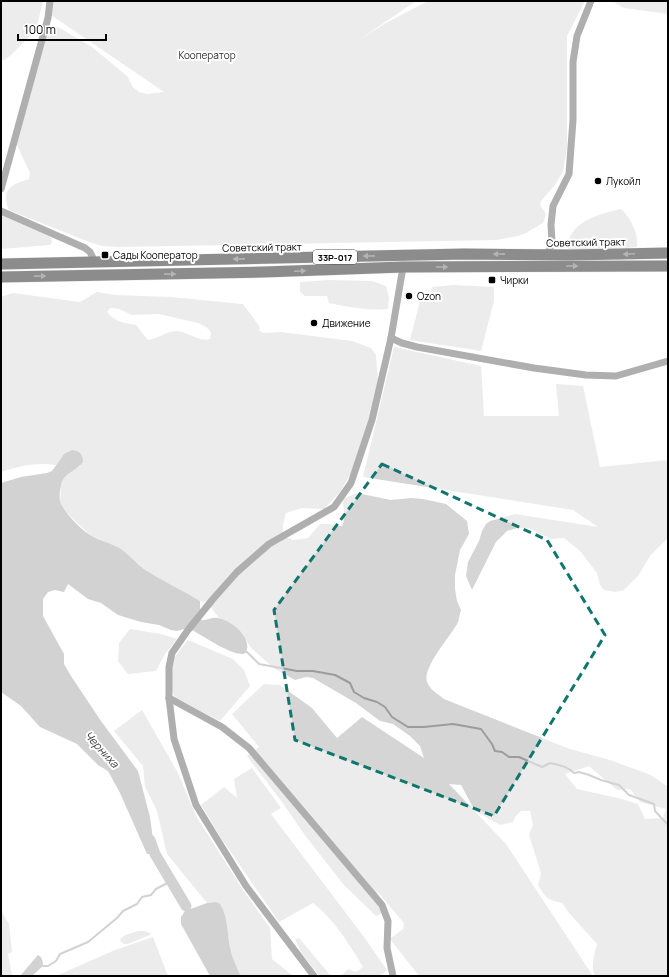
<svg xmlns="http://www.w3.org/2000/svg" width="669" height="977" font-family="Manrope,sans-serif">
  <rect width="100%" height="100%" fill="#fff"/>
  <!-- green -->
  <g fill="#d5d5d5" fill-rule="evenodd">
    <path d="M 1,1 L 43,1 L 36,30 L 11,55 L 5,60 L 1,60 Z"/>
    <path d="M 52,1 L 416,1 L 359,40 L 386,23 L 428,1 L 585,1 L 567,36 L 567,149 L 563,171 L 555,185 L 541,201 L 540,205 L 546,214 L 543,223 L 526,233 L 518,236 L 497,240 L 118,247 L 102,246 L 89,242 L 9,210 C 0,190 12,184 29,179 L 30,173 L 17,145 L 16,132 L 49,28 L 52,26 L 58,27 L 92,47 L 127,76 L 133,87 L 139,92 L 147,94 L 164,92 L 51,15 Z"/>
    <path d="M 612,1 L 668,1 L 668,14 L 624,8 Z"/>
    <path d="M 621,209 C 630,217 639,234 637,247 L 603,249 L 568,249 C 567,222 599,214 621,209 Z"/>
    <path d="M 1,215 L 48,236 L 51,238 L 52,242 L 50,245 L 1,249 Z"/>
    <path d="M 328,280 L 372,281 L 386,286 L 389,298 L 388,309 C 368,311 349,307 329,303 L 327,296 L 305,296 L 300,292 L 300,282 Z"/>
    <path d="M 453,285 L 494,287 L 494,301 L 481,351 L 410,340 L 420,301 L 430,296 L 432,287 Z"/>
    <path d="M 97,292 L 115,295 L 171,297 L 243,304 L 260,327 L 259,330 L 263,333 L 281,332 L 352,341 L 371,348 L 376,355 L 378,382 L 367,429 L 352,471 L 340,492 L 324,509 L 302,508 L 286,513 L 283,524 L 283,536 L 293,540 L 308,538 L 320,524 L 330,524 L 338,526 L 342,526 C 346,519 343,508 343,499 L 357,493 L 391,500 L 411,498 L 423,499 L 446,504 L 467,521 L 469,534 L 460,550 L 455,575 L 455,589 L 457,601 L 461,610 C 460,614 459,618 458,622 C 452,635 422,667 427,682 C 430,690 438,694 444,699 L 570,749 L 610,760 L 651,775 L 668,787 L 668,976 L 595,976 C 590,968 595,952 597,944 L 569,913 L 562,903 C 546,899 547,899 538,885 L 541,873 L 529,835 L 533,825 L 530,811 L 521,811 L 515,817 L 513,822 L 500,825 L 475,811 L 461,785 L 449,784 L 506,844 L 593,976 L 419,976 L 390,939 L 403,929 L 404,923 L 376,890 L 387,911 L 376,916 L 343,884 L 304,834 L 282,802 L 247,756 L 259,747 L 232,714 L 264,684 L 280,685 L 312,708 L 337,738 L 362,717 L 424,758 L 420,746 L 410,736 L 393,724 L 380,721 L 356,703 L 313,678 L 306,677 L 295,680 L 275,669 L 251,648 L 242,633 L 228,622 L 219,618 L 207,602 L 200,601 L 161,580 L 143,568 L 120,549 L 90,535 L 67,513 L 63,507 L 60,501 L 61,485 L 63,478 L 69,472 L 81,466 L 64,454 L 56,465 C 36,462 20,466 1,472 L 1,297 L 13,293 L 80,302 ZM 110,308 L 119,309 L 132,315 L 159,314 L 198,323 L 206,327 L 211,332 L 210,339 C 198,342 187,331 175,331 C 165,332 158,339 148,340 L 136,325 C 124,323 115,322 107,312 ZM 589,766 L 617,790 L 630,789 L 640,802 L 666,809 L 663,818 L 645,819 L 638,804 L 622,799 L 577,789 L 565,774 Z"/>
    <path d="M 394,347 L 481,366 L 484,416 L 559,416 L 556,384 L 583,386 L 600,467 L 668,460 L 668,538 L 650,556 L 638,576 L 624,590 L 615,592 L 604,590 L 600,585 L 597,573 L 580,551 L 564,538 L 551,539 L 531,529 L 526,528 L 517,528 L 507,531 L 496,542 L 472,590 L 466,576 L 468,562 L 479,541 L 482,531 L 486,524 L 490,521 L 515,514 L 598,527 L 573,510 L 363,477 Z"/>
    <path d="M 130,629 L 161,634 L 177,639 L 165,654 L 156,671 L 128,674 L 118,661 L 119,643 Z"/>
    <path d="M 188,640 L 233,659 L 244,670 L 250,686 L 220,721 L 175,698 C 164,672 170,661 188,640 Z"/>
    <path d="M 142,710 L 178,773 L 196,816 L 243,890 L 270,928 L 272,959 L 293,976 L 241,976 L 234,962 L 230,947 L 224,912 L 216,902 L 207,903 L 167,854 L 157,811 L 145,787 L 143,766 L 114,731 Z"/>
    <path d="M 252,768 L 281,808 L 271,814 L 364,937 L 387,970 L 381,976 L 341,976 L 348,969 L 356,972 L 363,967 C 349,944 335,920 313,903 L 279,922 L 221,838 L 201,805 L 224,787 L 237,798 L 234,779 Z"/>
    <path d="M 1,910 L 9,924 L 12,952 L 8,954 L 12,976 L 1,976 Z"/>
    <path d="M 138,931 L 145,931 L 152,934 L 128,944 L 124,944 L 121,942 L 120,939 L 125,935 Z"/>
    <path d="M 153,937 L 168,976 L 56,976 L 115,950 Z"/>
    <path d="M 299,938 L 331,976 L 319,976 L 301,952 L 295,939 Z"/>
  </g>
  <!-- water -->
  <g fill="#9c9c9c">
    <path d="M 72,450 C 80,451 83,454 83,462 C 76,472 63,472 61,486 C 60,490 59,496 60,501 C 63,511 81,530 90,535 C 100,541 111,543 121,549 C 129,555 136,563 144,569 C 162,581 182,590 200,601 L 200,620 C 206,621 211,617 218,618 C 230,620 250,635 247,649 C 247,651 245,652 244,654 C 229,655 203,635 188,628 L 177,631 L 171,630 L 159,625 L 141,622 L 118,615 L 101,603 L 88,599 L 68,584 L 64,592 L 55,590 L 48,592 L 43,599 L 43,616 L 64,654 L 64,664 L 71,676 L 101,721 L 138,771 L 150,817 L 155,854 L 147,854 L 120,793 L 108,771 L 98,765 L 77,744 L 40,727 L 21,706 L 1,692 L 1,483 L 21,477 L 47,473 L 52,471 L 64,454 Z"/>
    <path d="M 216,902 L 220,904 C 228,916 227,933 230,947 C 232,957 236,967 241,976 L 210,976 L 181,924 L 181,917 L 185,911 L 207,903 Z"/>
    <path d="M 38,955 C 42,957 43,961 43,966 L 32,976 L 20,976 Z"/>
  </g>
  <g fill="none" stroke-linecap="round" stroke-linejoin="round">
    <!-- stream -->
    <g stroke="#9c9c9c" stroke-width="2">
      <path d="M 244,652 L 247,652 L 259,664 L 297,671 L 313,671 L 335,675 L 350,683 L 354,692 L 364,698 L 377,702 L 385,707 L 392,717 L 408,727 L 424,727 L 453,724 L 481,729 L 492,744 L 495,751 L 502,752 L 509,757 L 519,757 L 542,767 L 550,763 C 559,765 567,766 574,773 L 579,772 L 589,775 L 601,780 L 619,785 L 629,795 L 654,804 L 655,811 L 668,825"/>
      <path d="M 43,966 L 48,966 L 56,961 L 60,954 L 88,942 L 117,918 L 123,911 L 137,904 L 142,897 L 151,895 L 156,889 L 171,881"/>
    </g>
    <!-- river -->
    <path stroke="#9c9c9c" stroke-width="11" d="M 150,840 L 155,854 L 186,906"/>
    <defs>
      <g id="trunk">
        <path d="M 1,264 L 464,254 L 570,255 L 668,253"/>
        <path d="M 1,277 L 264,272 L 403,267 L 668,266"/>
      </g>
    </defs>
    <!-- trunk casing -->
    <use href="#trunk" stroke="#dbdbdb" stroke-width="12"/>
    <!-- minor -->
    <g stroke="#4e4e4e" stroke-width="7">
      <path d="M 1,189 L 48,18 L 50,1"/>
      <path d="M 1,211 L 85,248 L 90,252 L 95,262"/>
      <path d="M 548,255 L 552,241 L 551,225 L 553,206 L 569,174 L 573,120 L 573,62 L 577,36 L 591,1"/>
      <path d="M 391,338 L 402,343 L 417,347 L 534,368 L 586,375 L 616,376 L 668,361"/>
      <path d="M 169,698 L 222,727 L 249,748 L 382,905 L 388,921 L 387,948 L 393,976"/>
      <path d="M 314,976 L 246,886 L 196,805 L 174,739 L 169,698 L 169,667 L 172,653 L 188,630 L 213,599 L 237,572 L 269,544 L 334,507 L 351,483 L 372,420 L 391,338 L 403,267"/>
    </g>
    <!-- trunk -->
    <use href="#trunk" stroke="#000" stroke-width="11"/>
  </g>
  <!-- one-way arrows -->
  <defs><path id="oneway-solid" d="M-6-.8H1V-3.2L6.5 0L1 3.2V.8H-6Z"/></defs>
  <g fill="#595959">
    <use href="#oneway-solid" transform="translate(499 254) rotate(-179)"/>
    <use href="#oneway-solid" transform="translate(629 254) rotate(178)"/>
    <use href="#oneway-solid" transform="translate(369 256) rotate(179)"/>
    <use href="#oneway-solid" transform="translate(239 259) rotate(179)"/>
    <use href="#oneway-solid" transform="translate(572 266)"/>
    <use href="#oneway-solid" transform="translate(442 267)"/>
    <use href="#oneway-solid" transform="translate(300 271) rotate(-2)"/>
    <use href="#oneway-solid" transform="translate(170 274) rotate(-1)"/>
    <use href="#oneway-solid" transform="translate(40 276) rotate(-1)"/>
  </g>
  <!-- marked area -->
  <path d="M0 0H669V977H0ZM 382,464 L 547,540 L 605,635 L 494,816 L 295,740 L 274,610 Z" fill="#fff" fill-opacity=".55" fill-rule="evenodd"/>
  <path fill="none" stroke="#0f766e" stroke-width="3" stroke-dasharray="8 5" stroke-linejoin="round" d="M 382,464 L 547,540 L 605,635 L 494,816 L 295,740 L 274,610 Z"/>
  <!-- markers -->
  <g fill="#000" stroke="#fff" stroke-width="1.5">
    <circle cx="598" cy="181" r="4"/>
    <rect x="101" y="251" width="8" height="8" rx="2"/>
    <rect x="488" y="276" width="8" height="8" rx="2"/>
    <circle cx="409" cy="296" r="4"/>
    <circle cx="314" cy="323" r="4"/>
  </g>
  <g text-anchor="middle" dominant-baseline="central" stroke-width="4" stroke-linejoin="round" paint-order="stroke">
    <!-- shield labels -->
    <rect fill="#fff" stroke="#4c4c4c" stroke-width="1" x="313" y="250" width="44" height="14" rx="3"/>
    <g font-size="9" font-weight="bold" fill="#000">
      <text x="335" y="257">33Р-017</text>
    </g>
    <!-- park labels -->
    <g font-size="10" fill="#2c2c2c" stroke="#fff">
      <text x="207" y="55">Кооператор</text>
    </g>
    <!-- poi labels -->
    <g font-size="10" fill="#000" stroke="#fff" text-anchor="start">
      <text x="606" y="181">Лукойл</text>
      <text x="113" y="255">Сады Кооператор</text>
      <text x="500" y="280">Чирки</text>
      <text x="417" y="296">Ozon</text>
      <text x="322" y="323">Движение</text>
    </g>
    <!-- street labels -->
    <g font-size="10" fill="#000" stroke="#fff">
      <text transform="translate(586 242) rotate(-1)">Советский тракт</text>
      <text transform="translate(262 247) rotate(-1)">Советский тракт</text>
    </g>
    <!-- water labels -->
    <g font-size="11" font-style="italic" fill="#3d3d3d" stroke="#fff">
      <text transform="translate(102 749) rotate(48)">Черниха</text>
    </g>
  </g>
  <!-- border -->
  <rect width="669" height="977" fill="none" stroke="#000000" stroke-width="4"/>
  <!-- scale -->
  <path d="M18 34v6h88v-6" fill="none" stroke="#000000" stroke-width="2"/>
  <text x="24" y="34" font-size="12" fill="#000000" stroke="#ffffff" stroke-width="3" paint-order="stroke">100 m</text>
</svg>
